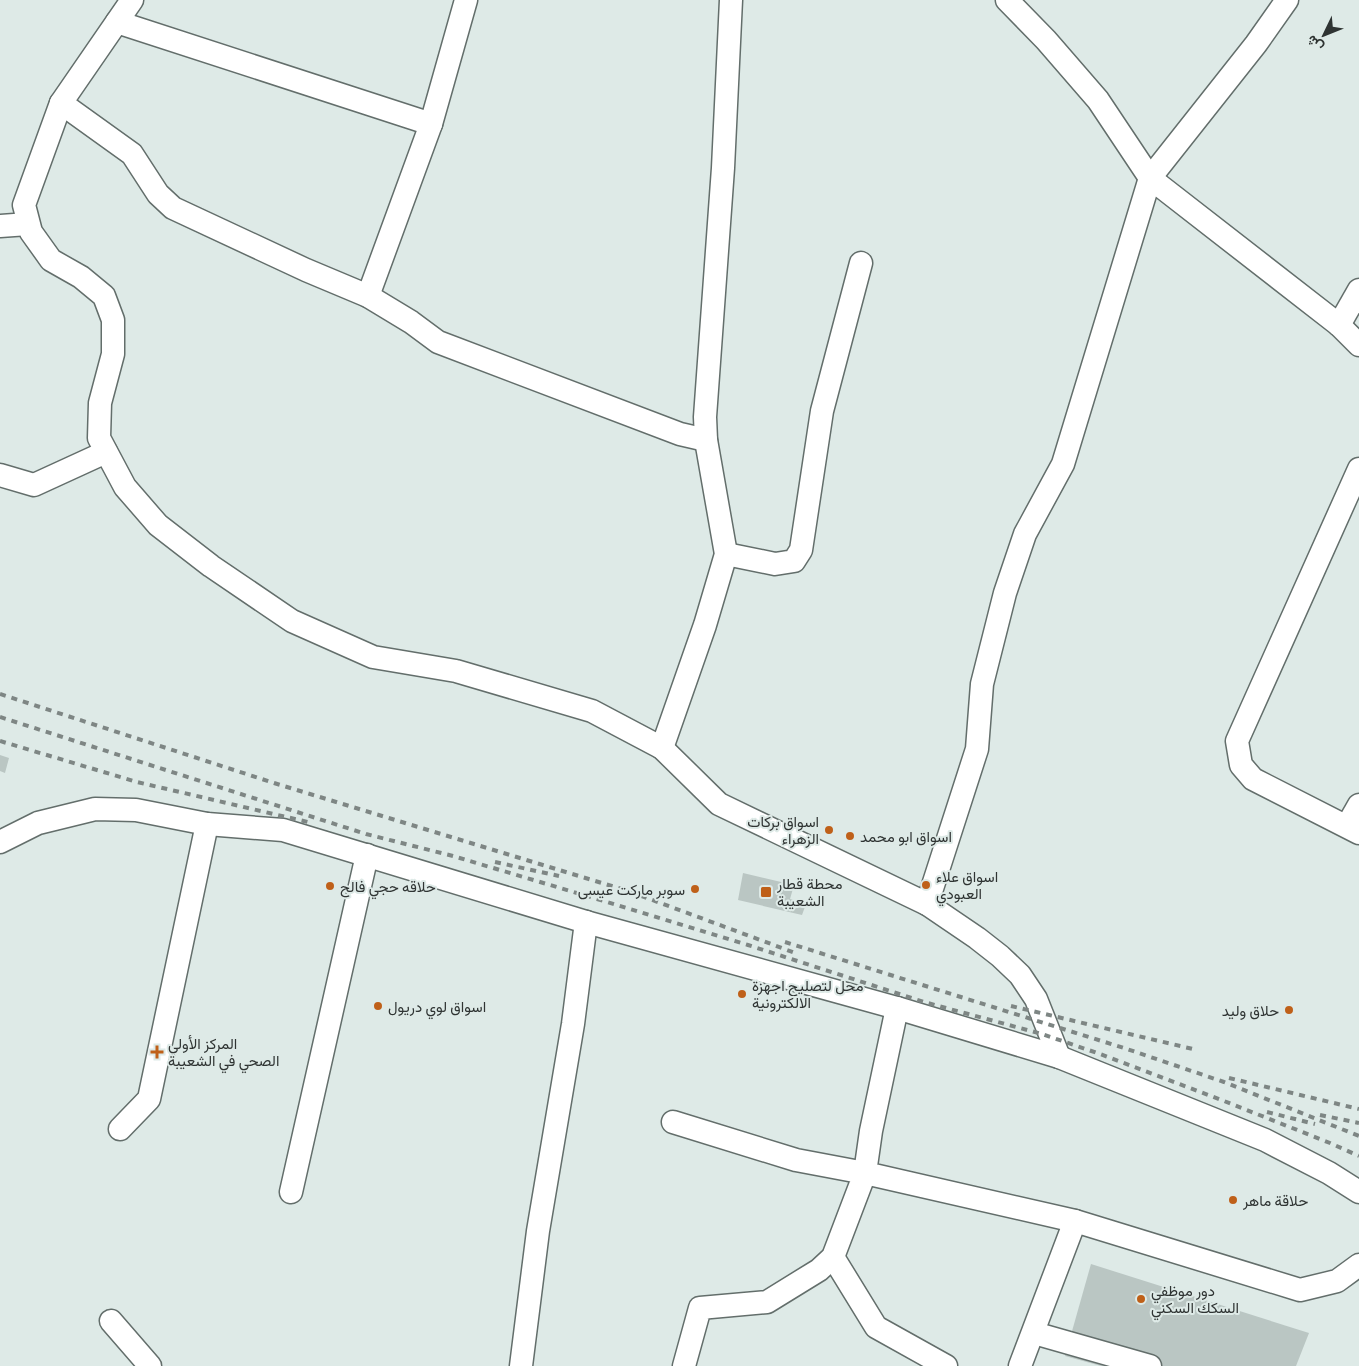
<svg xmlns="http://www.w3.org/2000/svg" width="1359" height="1366" font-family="'Exo 2',Vazirmatn,sans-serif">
  <rect width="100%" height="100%" fill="#deeae7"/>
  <!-- building -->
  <g fill="#bac6c3">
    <path d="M 0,755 L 9,758 L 5,773 L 0,771 Z"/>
    <path d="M 743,873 L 794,885 L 790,899 L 806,904 L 802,915 L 738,900 Z"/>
    <path d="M 1091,1264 L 1309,1333 L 1296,1366 L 1101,1366 L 1065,1356 Z"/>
  </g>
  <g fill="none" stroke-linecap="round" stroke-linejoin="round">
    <defs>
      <g id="street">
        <path d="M 132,0 L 61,103 L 24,205 L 31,232 L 51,260 L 81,277 L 104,296 L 113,320 L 113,354 L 100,403 L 99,438 L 125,487 L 158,525 L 211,566 L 292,621 L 373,657 L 456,671 L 592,711 L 662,748 L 719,804 L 927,904 L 977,938 L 1000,956 L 1020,975 L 1036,999 L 1059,1057"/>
        <path d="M 1007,0 L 1046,40 L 1098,100 L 1150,178 L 1339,325 L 1359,345"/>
        <path d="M 117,22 L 431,124"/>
        <path d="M 61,103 L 132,154 L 158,194 L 173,208 L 306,270 L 368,296 L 411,322 L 438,342 L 680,434 L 706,440"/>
        <path d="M 0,226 L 28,224"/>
        <path d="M 368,296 L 431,124 L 466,0"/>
        <path d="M 1339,325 L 1359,290"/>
        <path d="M 1359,469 L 1237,741 L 1241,765 L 1253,779 L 1359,833"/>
        <path d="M 0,475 L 34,485 L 106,452"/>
        <path d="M 726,554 L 775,564 L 794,561 L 801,550 L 822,411 L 861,263"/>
        <path d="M 662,748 L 705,625 L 726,554 L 706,440 L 705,417 L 723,168 L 731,0"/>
        <path d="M 1347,826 L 1359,805"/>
        <path d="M 0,842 L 38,823 L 95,809 L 136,810 L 207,824 L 283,830 L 586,922 L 897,1008 L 1059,1057 L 1265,1140 L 1329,1173 L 1359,1192"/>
        <path d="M 927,904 L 977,749 L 982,684 L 1005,593 L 1025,534 L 1063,464 L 1150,178 L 1256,44 L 1287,0"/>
        <path d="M 897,1008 L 871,1131 L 865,1173 L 1075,1221 L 1300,1290 L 1337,1281 L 1359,1265"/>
        <path d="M 673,1122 L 796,1160 L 865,1173 L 833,1257 L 819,1270 L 767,1302 L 700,1308 L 684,1366"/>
        <path d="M 120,1129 L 149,1099 L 207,824"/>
        <path d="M 291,1192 L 367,855"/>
        <path d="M 833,1257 L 876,1327 L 946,1366"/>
        <path d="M 111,1321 L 150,1366"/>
        <path d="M 1034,1333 L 1150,1366"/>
        <path d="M 521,1366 L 538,1231 L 573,1024 L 586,922"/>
        <path d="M 1020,1366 L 1075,1221"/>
      </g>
    </defs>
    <!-- street casing -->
    <use href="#street" stroke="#636e6b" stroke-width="25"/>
    <!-- street -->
    <use href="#street" stroke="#fff" stroke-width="22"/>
    <!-- rail -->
    <g stroke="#7e8684" stroke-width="4" stroke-dasharray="6 6" stroke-linecap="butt">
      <path d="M 0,694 L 274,783 L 628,891 L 798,954"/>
      <path d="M 0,717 L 366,834 L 453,856 L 597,899 L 748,945 L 924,1002 L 1042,1034 L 1100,1054 L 1224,1101 L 1330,1143 L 1359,1156"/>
      <path d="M 0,741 L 137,782 L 312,823"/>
      <path d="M 495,862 L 559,876"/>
      <path d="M 785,942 L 1124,1048 L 1224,1082 L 1359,1136"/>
      <path d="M 1011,1006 L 1197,1050"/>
      <path d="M 1229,1078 L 1359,1109"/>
      <path d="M 1267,1112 L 1315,1124"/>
      <path d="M 1320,1115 L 1359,1123"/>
    </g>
  </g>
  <!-- markers -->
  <g fill="#bf6019" stroke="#deeae7" stroke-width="2">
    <circle cx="829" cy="830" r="5"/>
    <circle cx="850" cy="836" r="5"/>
    <circle cx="926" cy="885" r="5"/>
    <circle cx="330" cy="886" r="5"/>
    <circle cx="695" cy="889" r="5"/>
    <rect x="760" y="886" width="12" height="12" rx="2.5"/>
    <circle cx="742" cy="994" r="5"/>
    <circle cx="378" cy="1006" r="5"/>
    <circle cx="1289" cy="1010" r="5"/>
    <path d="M154.5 1044.5h5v5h5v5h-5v5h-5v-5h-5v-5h5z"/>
    <circle cx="1233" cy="1200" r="5"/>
    <circle cx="1141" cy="1299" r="5"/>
  </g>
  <g text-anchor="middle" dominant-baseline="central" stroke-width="4" stroke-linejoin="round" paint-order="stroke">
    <!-- poi labels -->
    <g font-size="15" fill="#2f3433" stroke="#deeae7" text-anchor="start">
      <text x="819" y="821" text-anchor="end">اسواق بركات<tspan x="819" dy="17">الزهراء</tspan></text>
      <text x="860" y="836">اسواق ابو محمد</text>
      <text x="936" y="876">اسواق علاء<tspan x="936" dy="17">العبودي</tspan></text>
      <text x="777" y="883">محطة قطار<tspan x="777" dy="17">الشعيبة</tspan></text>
      <text x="340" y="886">حلاقه حجي فالح</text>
      <text x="685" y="889" text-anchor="end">سوبر ماركت عيسى</text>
      <text x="752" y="985">محل لتصليح اجهزة<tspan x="752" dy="17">الالكترونية</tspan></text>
      <text x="388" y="1006">اسواق لوي دريول</text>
      <text x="1279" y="1010" text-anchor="end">حلاق وليد</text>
      <text x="168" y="1043">المركز الأولي<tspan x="168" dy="17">الصحي في الشعيبة</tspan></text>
      <text x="1243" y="1200">حلاقة ماهر</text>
      <text x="1151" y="1290">دور موظفي<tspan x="1151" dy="17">السكك السكني</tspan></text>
    </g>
  </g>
  <!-- north arrow -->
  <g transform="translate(1324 35) rotate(227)" stroke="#deeae7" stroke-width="4" paint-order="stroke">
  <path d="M0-4L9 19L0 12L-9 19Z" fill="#2f3433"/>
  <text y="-8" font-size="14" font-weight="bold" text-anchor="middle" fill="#2f3433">ش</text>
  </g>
</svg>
